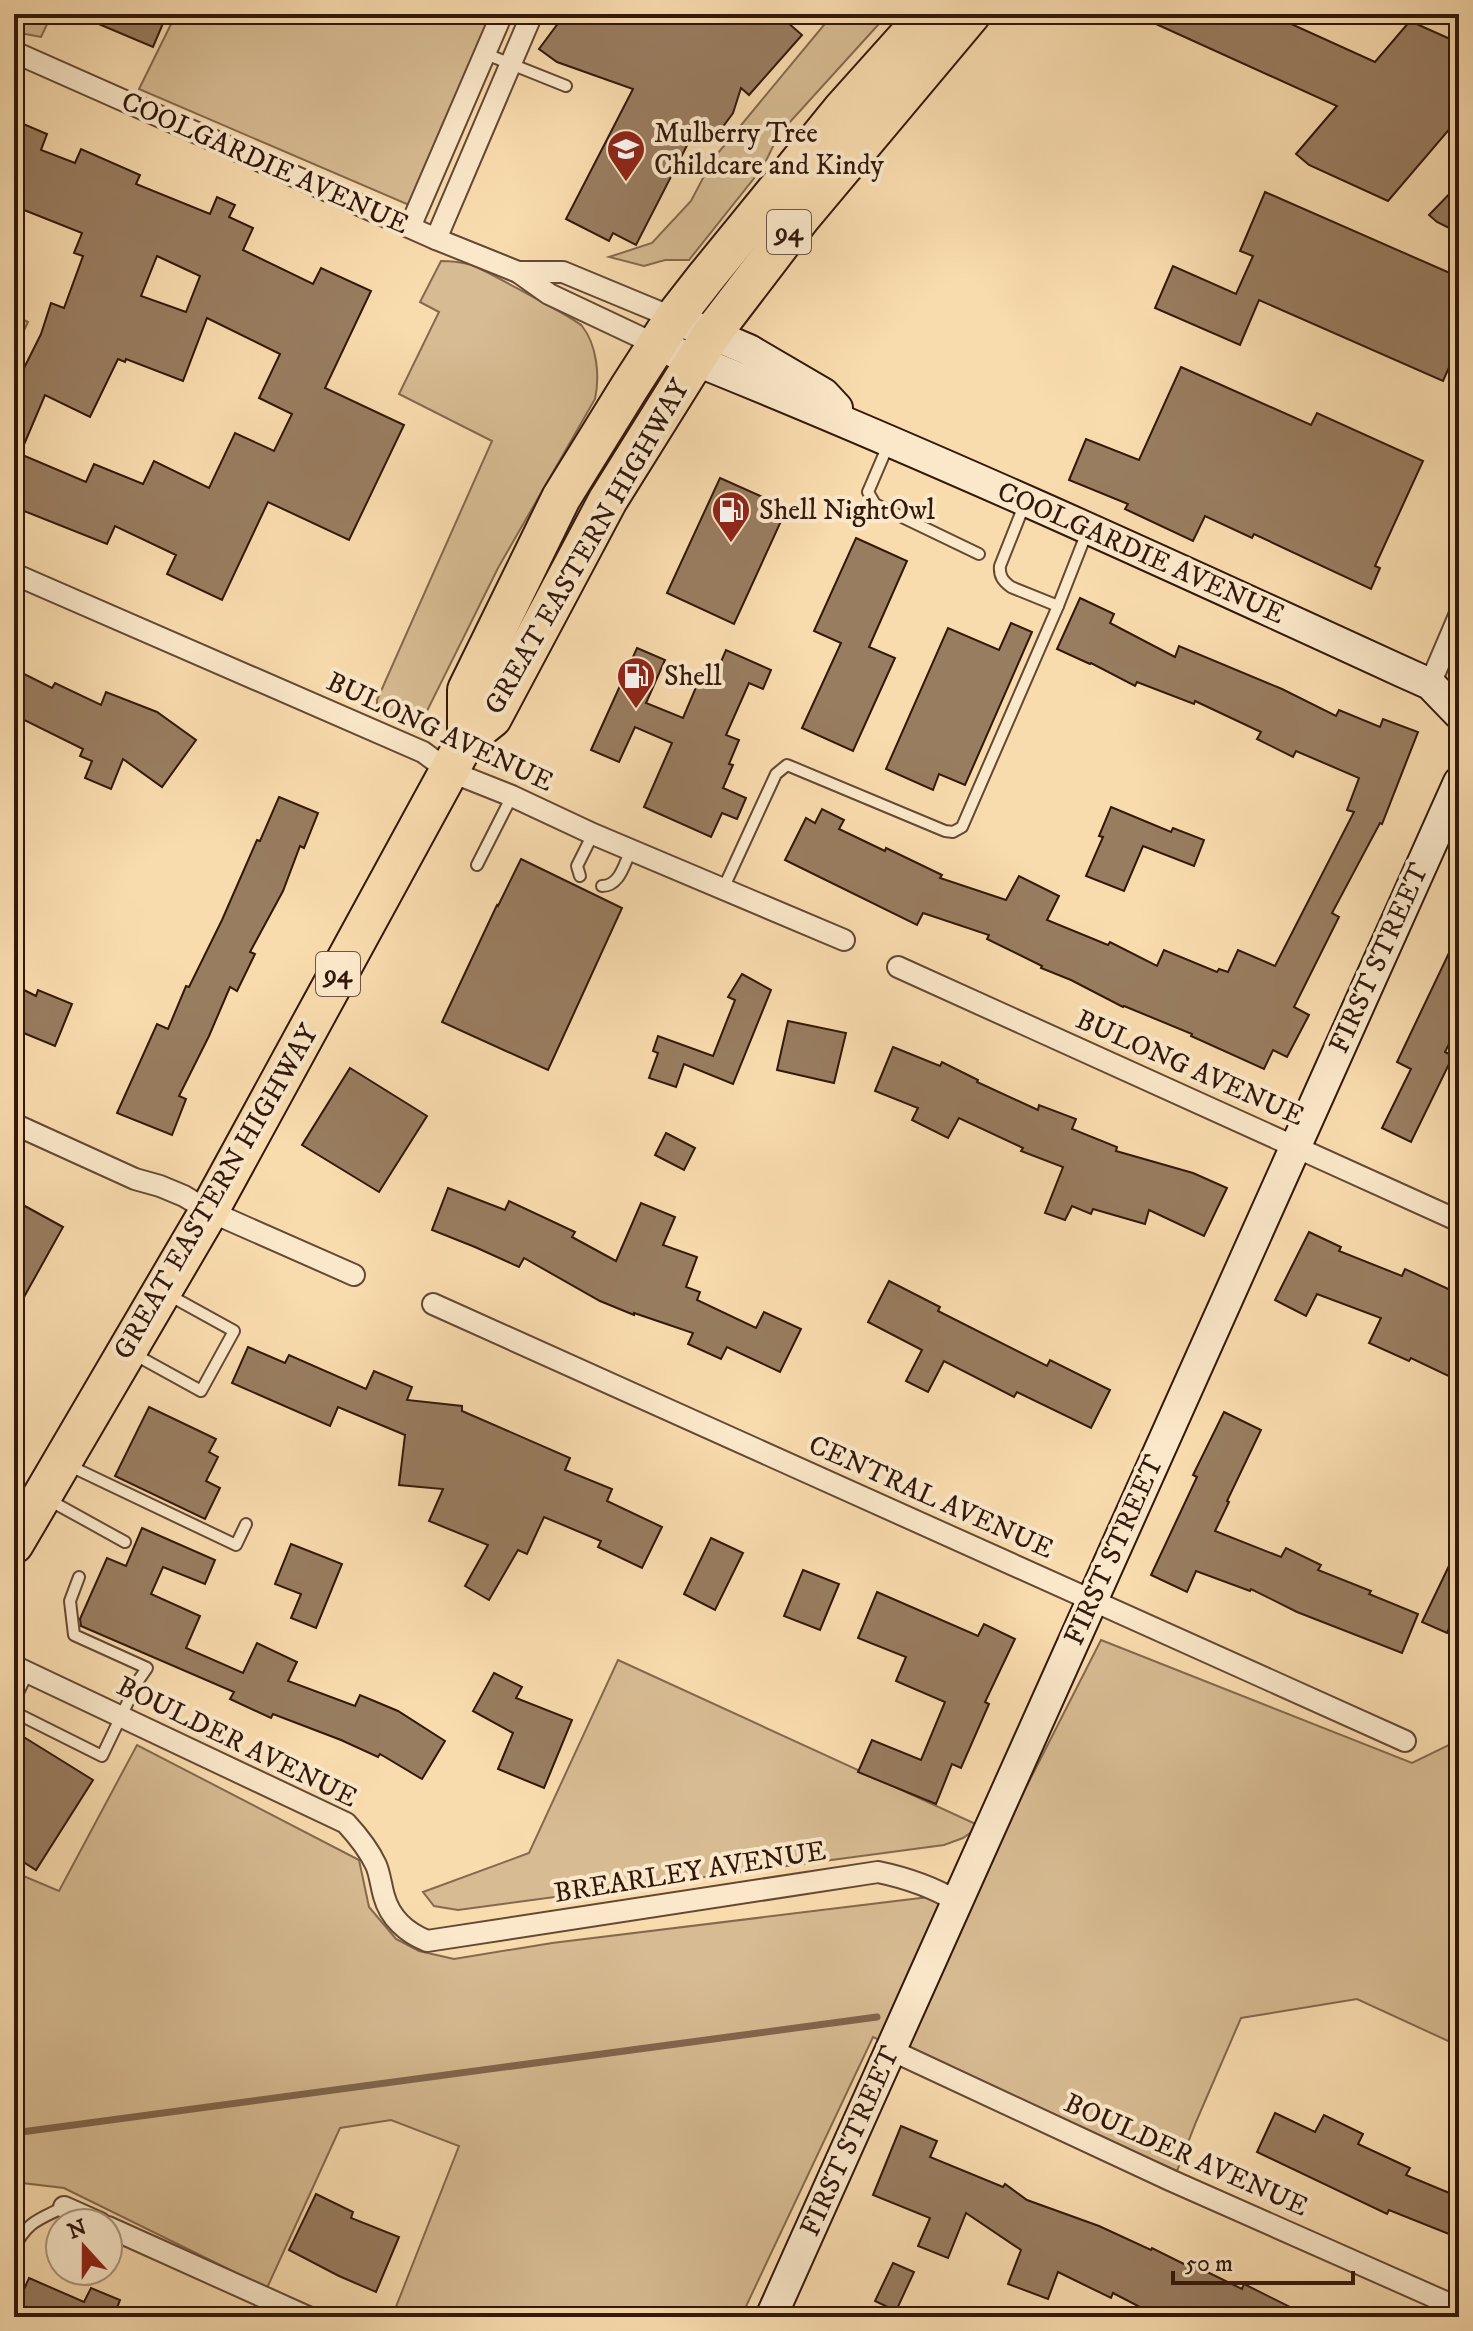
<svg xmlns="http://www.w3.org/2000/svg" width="1473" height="2331" font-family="'IM FELL DW Pica',serif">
  <rect width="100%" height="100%" fill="#f9dcae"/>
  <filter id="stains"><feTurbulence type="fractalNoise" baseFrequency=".0025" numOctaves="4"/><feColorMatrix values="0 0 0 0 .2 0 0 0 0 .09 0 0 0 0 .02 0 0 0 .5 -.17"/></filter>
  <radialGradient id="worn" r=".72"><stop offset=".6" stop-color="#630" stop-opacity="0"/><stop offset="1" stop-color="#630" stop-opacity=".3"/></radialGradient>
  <!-- green -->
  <g fill="#d7bb92" stroke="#84694e" stroke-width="2">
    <path d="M 14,14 L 52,14 L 41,37 L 14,32 Z"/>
    <path d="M 176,14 L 494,14 L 409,205 L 139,89 Z"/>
    <path d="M 833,14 L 888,14 L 779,134 L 763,167 L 689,260 L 665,260 L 644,266 L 609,257 L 652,243 L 691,201 L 713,159 Z"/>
    <path d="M 441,261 C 452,261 461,262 472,265 C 484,270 576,319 582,326 C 597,345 600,376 595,399 L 498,568 L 427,711 L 400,720 L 377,714 L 377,700 L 492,441 L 399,394 L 439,312 L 420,302 Z"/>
    <path d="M 14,315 L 28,322 L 14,352 Z"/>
    <path d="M 1101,1640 L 1412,1763 L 1459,1740 L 1459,2046 L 1357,1999 L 1241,2018 L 1196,2122 L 1177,2171 L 873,2037 L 741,2317 L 392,2317 L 459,2146 L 391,2120 L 340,2128 L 267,2288 L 64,2188 L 14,2182 L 14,1872 L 59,1891 L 137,1745 L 359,1860 L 369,1907 L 396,1939 L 419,1951 L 454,1959 L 552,1943 L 978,1891 L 1012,1815 Z"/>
    <path d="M 618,1660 L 980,1826 L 963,1838 L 944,1845 L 458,1910 L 434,1906 L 423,1892 L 529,1853 Z"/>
  </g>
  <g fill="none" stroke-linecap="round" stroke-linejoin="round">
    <!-- stream -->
    <path stroke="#81654c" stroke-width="7" d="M 14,2133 L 877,2017"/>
  </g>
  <!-- building -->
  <g fill="#997d60" stroke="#32170b" stroke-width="2" fill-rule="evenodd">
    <path d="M 75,14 L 167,14 L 153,47 Z"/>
    <path d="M 565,14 L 778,14 L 802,35 L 749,95 L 741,88 L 733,113 L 719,132 L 698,124 L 636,245 L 613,233 L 609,241 L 566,219 L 633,89 L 557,62 L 539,49 Z"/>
    <path d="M 1134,14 L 1269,14 L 1375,62 L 1410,21 L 1459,43 L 1459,118 L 1388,201 L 1309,165 L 1296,154 L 1337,106 Z"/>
    <path d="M 14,120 L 47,134 L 41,150 L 75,163 L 81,149 L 140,175 L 136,184 L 210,214 L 217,197 L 235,205 L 229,217 L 253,228 L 243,250 L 313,284 L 321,268 L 371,291 L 325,388 L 404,425 L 349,540 L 268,502 L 222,600 L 167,574 L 176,555 L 115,526 L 107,544 L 14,507 L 14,388 L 41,334 L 51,303 L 64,308 L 83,256 L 74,253 L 82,233 L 14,206 ZM 157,256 L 200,276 L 186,312 L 141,296 ZM 207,318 L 280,354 L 259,398 L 292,414 L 274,451 L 235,433 L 209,488 L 154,461 L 143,484 L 94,464 L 86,482 L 20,454 L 45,395 L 90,417 L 118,359 L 125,362 L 126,359 L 183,381 Z"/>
    <path d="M 1459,184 L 1459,233 L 1437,222 L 1429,215 Z"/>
    <path d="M 1265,192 L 1459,277 L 1459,345 L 1443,381 L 1259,300 L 1240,345 L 1155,308 L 1173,266 L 1236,294 L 1253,256 L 1240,251 Z"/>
    <path d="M 1181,367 L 1311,425 L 1317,413 L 1423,461 L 1375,566 L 1380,568 L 1371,589 L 1254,534 L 1252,538 L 1205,516 L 1193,541 L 1125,509 L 1128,504 L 1069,480 L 1086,439 L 1139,460 Z"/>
    <path d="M 720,478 L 787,508 L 734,624 L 667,593 Z"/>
    <path d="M 856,538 L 907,561 L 869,647 L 895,658 L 853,751 L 802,728 L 841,643 L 814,631 Z"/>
    <path d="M 1080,598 L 1114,614 L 1110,623 L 1175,657 L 1179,646 L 1282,689 L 1336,716 L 1339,710 L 1380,727 L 1383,719 L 1418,732 L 1382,824 L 1380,823 L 1332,913 L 1339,917 L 1294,1007 L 1309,1015 L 1287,1057 L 1273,1050 L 1264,1069 L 1191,1036 L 1192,1034 L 1124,1006 L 1123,1007 L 1071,980 L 1041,968 L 1042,966 L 987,939 L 989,935 L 923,913 L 917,925 L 785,860 L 806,818 L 815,823 L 822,809 L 844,820 L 839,829 L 885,851 L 886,848 L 942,875 L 940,878 L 1006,900 L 1019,876 L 1059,896 L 1047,920 L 1108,945 L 1110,942 L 1157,966 L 1164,950 L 1217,972 L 1219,969 L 1228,972 L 1238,950 L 1275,966 L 1354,812 L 1347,810 L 1359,778 L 1296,751 L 1293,757 L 1257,739 L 1261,732 L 1195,701 L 1194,704 L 1137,682 L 1135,686 L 1091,663 L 1090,664 L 1057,649 Z"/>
    <path d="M 1011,623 L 1032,632 L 965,785 L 939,774 L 933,790 L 886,769 L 948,628 L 999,650 Z"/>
    <path d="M 637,648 L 665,660 L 646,703 L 683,718 L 705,666 L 717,671 L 726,650 L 771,670 L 763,689 L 749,683 L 726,735 L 739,740 L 729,764 L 733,765 L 723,788 L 746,798 L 737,819 L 722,813 L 711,837 L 644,807 L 672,743 L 635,727 L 619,762 L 591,750 Z"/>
    <path d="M 14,669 L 52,688 L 55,683 L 101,705 L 106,692 L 157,712 L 196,740 L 162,787 L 123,759 L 111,789 L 85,778 L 92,761 L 80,756 L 83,749 L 14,715 Z"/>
    <path d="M 279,797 L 318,813 L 304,848 L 300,846 L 283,891 L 250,952 L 255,954 L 237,991 L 230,987 L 209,1036 L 179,1096 L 186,1099 L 172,1135 L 117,1113 L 157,1024 L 168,1029 L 186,986 L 189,987 L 222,920 L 257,840 L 260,841 Z"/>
    <path d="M 1111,807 L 1171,832 L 1173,828 L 1204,840 L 1194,866 L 1143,846 L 1124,891 L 1086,876 L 1103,837 L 1099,836 Z"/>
    <path d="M 521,859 L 622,908 L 548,1070 L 442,1022 L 497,905 L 498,906 Z"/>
    <path d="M 1459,932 L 1459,1024 L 1445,1052 L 1453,1056 L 1411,1142 L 1382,1128 L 1411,1069 L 1397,1062 Z"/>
    <path d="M 742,974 L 771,990 L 733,1084 L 684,1064 L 676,1087 L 649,1078 L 658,1053 L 653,1051 L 658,1036 L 713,1056 L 735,1000 L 728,997 Z"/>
    <path d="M 14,985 L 36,996 L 38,990 L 72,1004 L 55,1046 L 14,1029 Z"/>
    <path d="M 788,1021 L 846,1033 L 834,1083 L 777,1070 Z"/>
    <path d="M 893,1047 L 940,1066 L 942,1062 L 978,1080 L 977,1082 L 1038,1110 L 1039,1105 L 1076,1119 L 1072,1129 L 1117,1147 L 1116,1151 L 1193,1173 L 1227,1188 L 1204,1236 L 1149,1210 L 1145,1224 L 1093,1209 L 1091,1214 L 1072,1206 L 1065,1220 L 1045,1213 L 1063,1167 L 1021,1151 L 1023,1148 L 959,1118 L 948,1138 L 912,1120 L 918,1108 L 875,1091 Z"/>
    <path d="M 350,1068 L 427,1116 L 379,1192 L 302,1145 Z"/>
    <path d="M 666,1133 L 695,1148 L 684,1170 L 655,1155 Z"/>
    <path d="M 448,1188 L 505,1210 L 509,1201 L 575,1232 L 572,1237 L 616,1261 L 641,1203 L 675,1217 L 663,1245 L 697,1257 L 686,1287 L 700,1292 L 697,1300 L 756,1328 L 764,1312 L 801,1329 L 780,1372 L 727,1347 L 721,1359 L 688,1344 L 693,1333 L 634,1313 L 634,1315 L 600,1301 L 524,1258 L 519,1267 L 475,1247 L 432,1230 Z"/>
    <path d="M 14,1200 L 63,1227 L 14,1315 Z"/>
    <path d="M 1309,1232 L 1341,1247 L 1339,1251 L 1402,1276 L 1405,1269 L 1459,1294 L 1459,1381 L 1411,1358 L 1409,1361 L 1369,1343 L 1381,1318 L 1317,1294 L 1306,1316 L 1275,1300 Z"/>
    <path d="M 889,1281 L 940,1307 L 938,1311 L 1047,1366 L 1050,1360 L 1110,1390 L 1091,1428 L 1017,1392 L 1014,1397 L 944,1361 L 928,1392 L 906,1381 L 922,1350 L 868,1322 Z"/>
    <path d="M 248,1347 L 285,1363 L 289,1355 L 366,1389 L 374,1371 L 412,1387 L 407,1400 L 462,1406 L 462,1411 L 570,1458 L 565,1470 L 612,1489 L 607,1501 L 662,1527 L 642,1568 L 598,1547 L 601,1541 L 544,1517 L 527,1554 L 518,1550 L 489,1600 L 465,1586 L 488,1545 L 429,1521 L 443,1489 L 399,1485 L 405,1435 L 338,1407 L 330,1426 L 232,1383 Z"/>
    <path d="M 149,1407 L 216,1439 L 209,1452 L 218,1457 L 206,1481 L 220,1488 L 205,1519 L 115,1476 Z"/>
    <path d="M 1224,1412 L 1261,1430 L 1227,1501 L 1229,1502 L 1215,1531 L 1281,1557 L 1286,1548 L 1321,1565 L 1318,1570 L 1371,1591 L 1369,1594 L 1418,1614 L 1402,1653 L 1297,1612 L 1251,1589 L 1250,1591 L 1196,1571 L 1187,1592 L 1151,1575 L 1197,1477 L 1193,1475 Z"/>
    <path d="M 142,1528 L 215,1560 L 205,1584 L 163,1567 L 151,1594 L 200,1616 L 186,1648 L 243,1673 L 257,1643 L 297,1662 L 288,1681 L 355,1706 L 360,1695 L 398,1711 L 445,1741 L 422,1779 L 380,1754 L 378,1757 L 341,1740 L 273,1714 L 271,1718 L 230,1699 L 234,1692 L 81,1626 L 80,1619 L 107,1558 L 126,1566 Z"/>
    <path d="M 711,1538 L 743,1553 L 715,1610 L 684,1594 Z"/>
    <path d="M 291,1544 L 342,1564 L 316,1628 L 291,1618 L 301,1594 L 275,1584 Z"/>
    <path d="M 1459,1545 L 1459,1627 L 1451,1624 L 1447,1633 L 1422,1622 Z"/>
    <path d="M 803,1570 L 839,1584 L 820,1630 L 784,1616 Z"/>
    <path d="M 877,1592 L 978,1636 L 984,1624 L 1015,1639 L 985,1702 L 989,1704 L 961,1768 L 952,1764 L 936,1804 L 858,1772 L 872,1740 L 921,1760 L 945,1702 L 896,1681 L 906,1657 L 858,1638 Z"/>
    <path d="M 494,1673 L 522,1687 L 516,1698 L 572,1720 L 544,1788 L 498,1769 L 513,1733 L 473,1711 Z"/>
    <path d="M 14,1731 L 93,1780 L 36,1870 L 14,1856 Z"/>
    <path d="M 1275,2113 L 1315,2132 L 1324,2115 L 1363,2134 L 1358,2144 L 1410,2168 L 1406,2175 L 1459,2197 L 1459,2238 L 1389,2210 L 1387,2214 L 1257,2152 Z"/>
    <path d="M 901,2126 L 937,2141 L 930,2157 L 1003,2187 L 1005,2184 L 1027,2200 L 1099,2226 L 1151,2250 L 1152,2248 L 1194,2269 L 1195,2266 L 1242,2289 L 1244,2284 L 1310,2317 L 1173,2317 L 1160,2310 L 1157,2316 L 1113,2293 L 1111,2298 L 1058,2272 L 1048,2299 L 1008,2284 L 1021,2250 L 966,2213 L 948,2258 L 918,2246 L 930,2218 L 873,2195 Z"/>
    <path d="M 316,2194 L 353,2212 L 351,2218 L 399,2237 L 376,2292 L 339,2276 L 289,2250 Z"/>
    <path d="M 893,2263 L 914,2272 L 896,2311 L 875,2301 Z"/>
    <path d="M 29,2278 L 84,2302 L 91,2288 L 120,2300 L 114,2316 L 117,2317 L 29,2317 L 32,2312 L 17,2305 Z"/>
  </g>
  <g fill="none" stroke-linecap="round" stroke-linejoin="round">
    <defs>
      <g id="lane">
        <path d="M 486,54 L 566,86"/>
        <path d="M 889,443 L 868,492 L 875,504 L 979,554"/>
        <path d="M 1025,503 L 1000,566 C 999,576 1003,581 1011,587 L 1058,606 L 1087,532"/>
        <path d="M 477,865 L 512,796"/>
        <path d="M 580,876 L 577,866 L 593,834"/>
        <path d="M 602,886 C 620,886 624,864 631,850"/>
        <path d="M 723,889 L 776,774 L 787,765 L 945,831 L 953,832 L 962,827 L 1058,606"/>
        <path d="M 132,1353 L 201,1391 L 234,1331 L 167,1294"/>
        <path d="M 70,1466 L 236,1545 L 246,1524"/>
        <path d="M 49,1500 L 125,1542"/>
        <path d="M 14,1701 L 28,1672"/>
        <path d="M 14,1712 L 102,1756 L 138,1681 L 147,1668 L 74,1635 L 70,1601 L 79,1577"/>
        <path d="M 14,2248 C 28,2221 38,2220 64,2207"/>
      </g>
      <g id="street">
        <path d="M 14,52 L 436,239 L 518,272 L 549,294 L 657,345"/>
        <path d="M 410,227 L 502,14"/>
        <path d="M 436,239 L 532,14"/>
        <path d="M 518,272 L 563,272 L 674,318"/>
        <path d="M 14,574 L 423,752 L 449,771 L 512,796 L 593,834 L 844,940"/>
        <path d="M 1430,684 L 1459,616"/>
        <path d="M 898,967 L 1459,1221"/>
        <path d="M 14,1124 L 135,1179 L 160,1186 L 184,1196 L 209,1211 L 354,1275"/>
        <path d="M 433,1304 L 1405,1741"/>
        <path d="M 14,1666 L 346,1823 C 358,1836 368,1848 376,1865 C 380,1874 381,1886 384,1896 C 390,1918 407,1933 427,1941 L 878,1872 C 907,1878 933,1887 958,1902"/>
        <path d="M 891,2050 L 1170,2180 L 1459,2308"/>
        <path d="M 64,2207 L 100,2223"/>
        <path d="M 108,2227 L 308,2317"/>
      </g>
      <g id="secondary">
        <path d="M 674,318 L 749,350 L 824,394 L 837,408"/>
        <path d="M 657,345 C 909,445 1155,558 1401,671 L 1430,684 L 1459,714"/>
        <path d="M 771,2317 L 1459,782"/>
      </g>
      <g id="highway">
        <path d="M 467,738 L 467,690 L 561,498 L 629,388 L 674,318 L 706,277 L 842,110 L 928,14"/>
        <path d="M 14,1544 L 209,1211 L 467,738 L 492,718 L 608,500 L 711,335 L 801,217 L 971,14"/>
      </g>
    </defs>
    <!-- lane casing -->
    <use href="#lane" stroke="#644834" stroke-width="14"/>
    <!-- street casing -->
    <use href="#street" stroke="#644834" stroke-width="24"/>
    <!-- secondary casing -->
    <use href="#secondary" stroke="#32170b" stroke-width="34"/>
    <!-- highway casing -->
    <use href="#highway" stroke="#32170b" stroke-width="42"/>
    <!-- lane -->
    <use href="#lane" stroke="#fbe8ca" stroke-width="10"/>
    <!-- street -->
    <use href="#street" stroke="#fbe8ca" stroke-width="20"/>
    <!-- secondary -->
    <use href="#secondary" stroke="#fbe8ca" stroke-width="30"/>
    <!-- highway -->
    <use href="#highway" stroke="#f9dcae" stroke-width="38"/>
  </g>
  <!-- icons -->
  <defs>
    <symbol id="school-pin" viewBox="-11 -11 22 30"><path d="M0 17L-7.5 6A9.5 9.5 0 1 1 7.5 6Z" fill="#8f2418" stroke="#fbe8ca"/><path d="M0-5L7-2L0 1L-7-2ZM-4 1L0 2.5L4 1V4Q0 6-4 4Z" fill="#fff"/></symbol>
    <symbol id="fuel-pin" viewBox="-11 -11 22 30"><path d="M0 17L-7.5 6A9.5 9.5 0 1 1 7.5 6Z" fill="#8f2418" stroke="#fbe8ca"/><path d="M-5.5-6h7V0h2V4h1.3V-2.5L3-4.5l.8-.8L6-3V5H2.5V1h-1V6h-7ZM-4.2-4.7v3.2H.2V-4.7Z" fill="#fff"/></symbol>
  </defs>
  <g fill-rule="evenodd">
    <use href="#school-pin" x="604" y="127" width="44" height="60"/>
    <use href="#fuel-pin" x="709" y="488" width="44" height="60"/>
    <use href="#fuel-pin" x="614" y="654" width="44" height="60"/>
  </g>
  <g text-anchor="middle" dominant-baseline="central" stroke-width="8" stroke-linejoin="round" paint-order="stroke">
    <!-- shield labels -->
    <g fill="#fbe8ca" stroke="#6e5644" stroke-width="2">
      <rect x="767" y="210" width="44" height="44" rx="6"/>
      <rect x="316" y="952" width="44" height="44" rx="6"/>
    </g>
    <g font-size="26" font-weight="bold" fill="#32170b">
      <text x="789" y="232">94</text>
      <text x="338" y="974">94</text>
    </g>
    <!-- poi labels -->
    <g font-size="28" fill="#32170b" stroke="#fbe8ca" text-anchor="start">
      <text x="654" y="133">Mulberry Tree<tspan x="654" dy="32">Childcare and Kindy</tspan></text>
      <text x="759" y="510">Shell NightOwl</text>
      <text x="664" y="676">Shell</text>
    </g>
    <!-- street labels -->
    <g font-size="28" fill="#32170b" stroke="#fbe8ca">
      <text transform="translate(265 163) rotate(24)">COOLGARDIE AVENUE</text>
      <text transform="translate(587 547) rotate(-60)">GREAT EASTERN HIGHWAY</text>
      <text transform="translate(1141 553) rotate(24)">COOLGARDIE AVENUE</text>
      <text transform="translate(440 732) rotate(25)">BULONG AVENUE</text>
      <text transform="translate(1379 958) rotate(-66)">FIRST STREET</text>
      <text transform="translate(1190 1068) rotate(24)">BULONG AVENUE</text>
      <text transform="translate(216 1192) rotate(-60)">GREAT EASTERN HIGHWAY</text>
      <text transform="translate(931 1497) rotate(24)">CENTRAL AVENUE</text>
      <text transform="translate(1114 1550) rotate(-66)">FIRST STREET</text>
      <text transform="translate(237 1742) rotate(26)">BOULDER AVENUE</text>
      <text transform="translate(690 1872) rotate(-9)">BREARLEY AVENUE</text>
      <text transform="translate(850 2141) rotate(-66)">FIRST STREET</text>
      <text transform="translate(1186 2155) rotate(24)">BOULDER AVENUE</text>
    </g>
  </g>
  <!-- margin -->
  <rect width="1473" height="2331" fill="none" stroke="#f9dcae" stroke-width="48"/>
  <rect x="16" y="16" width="1441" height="2299" fill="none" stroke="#32170b" stroke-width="4"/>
  <rect x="24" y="24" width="1425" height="2283" fill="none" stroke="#32170b" stroke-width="2"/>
  <!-- north arrow -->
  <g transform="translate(84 2247) rotate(339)"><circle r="38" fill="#fbe8ca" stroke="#ab947e" stroke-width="2"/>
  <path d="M0-6L14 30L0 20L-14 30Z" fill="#8f2418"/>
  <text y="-12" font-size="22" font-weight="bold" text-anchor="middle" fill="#32170b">N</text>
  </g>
  <!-- scale -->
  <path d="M1173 2271v12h180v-12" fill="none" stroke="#32170b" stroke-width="4"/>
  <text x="1185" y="2271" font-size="24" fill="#32170b" stroke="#fbe8ca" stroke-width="6" paint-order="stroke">50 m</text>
  <rect width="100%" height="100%" filter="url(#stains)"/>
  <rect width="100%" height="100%" fill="url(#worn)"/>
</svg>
